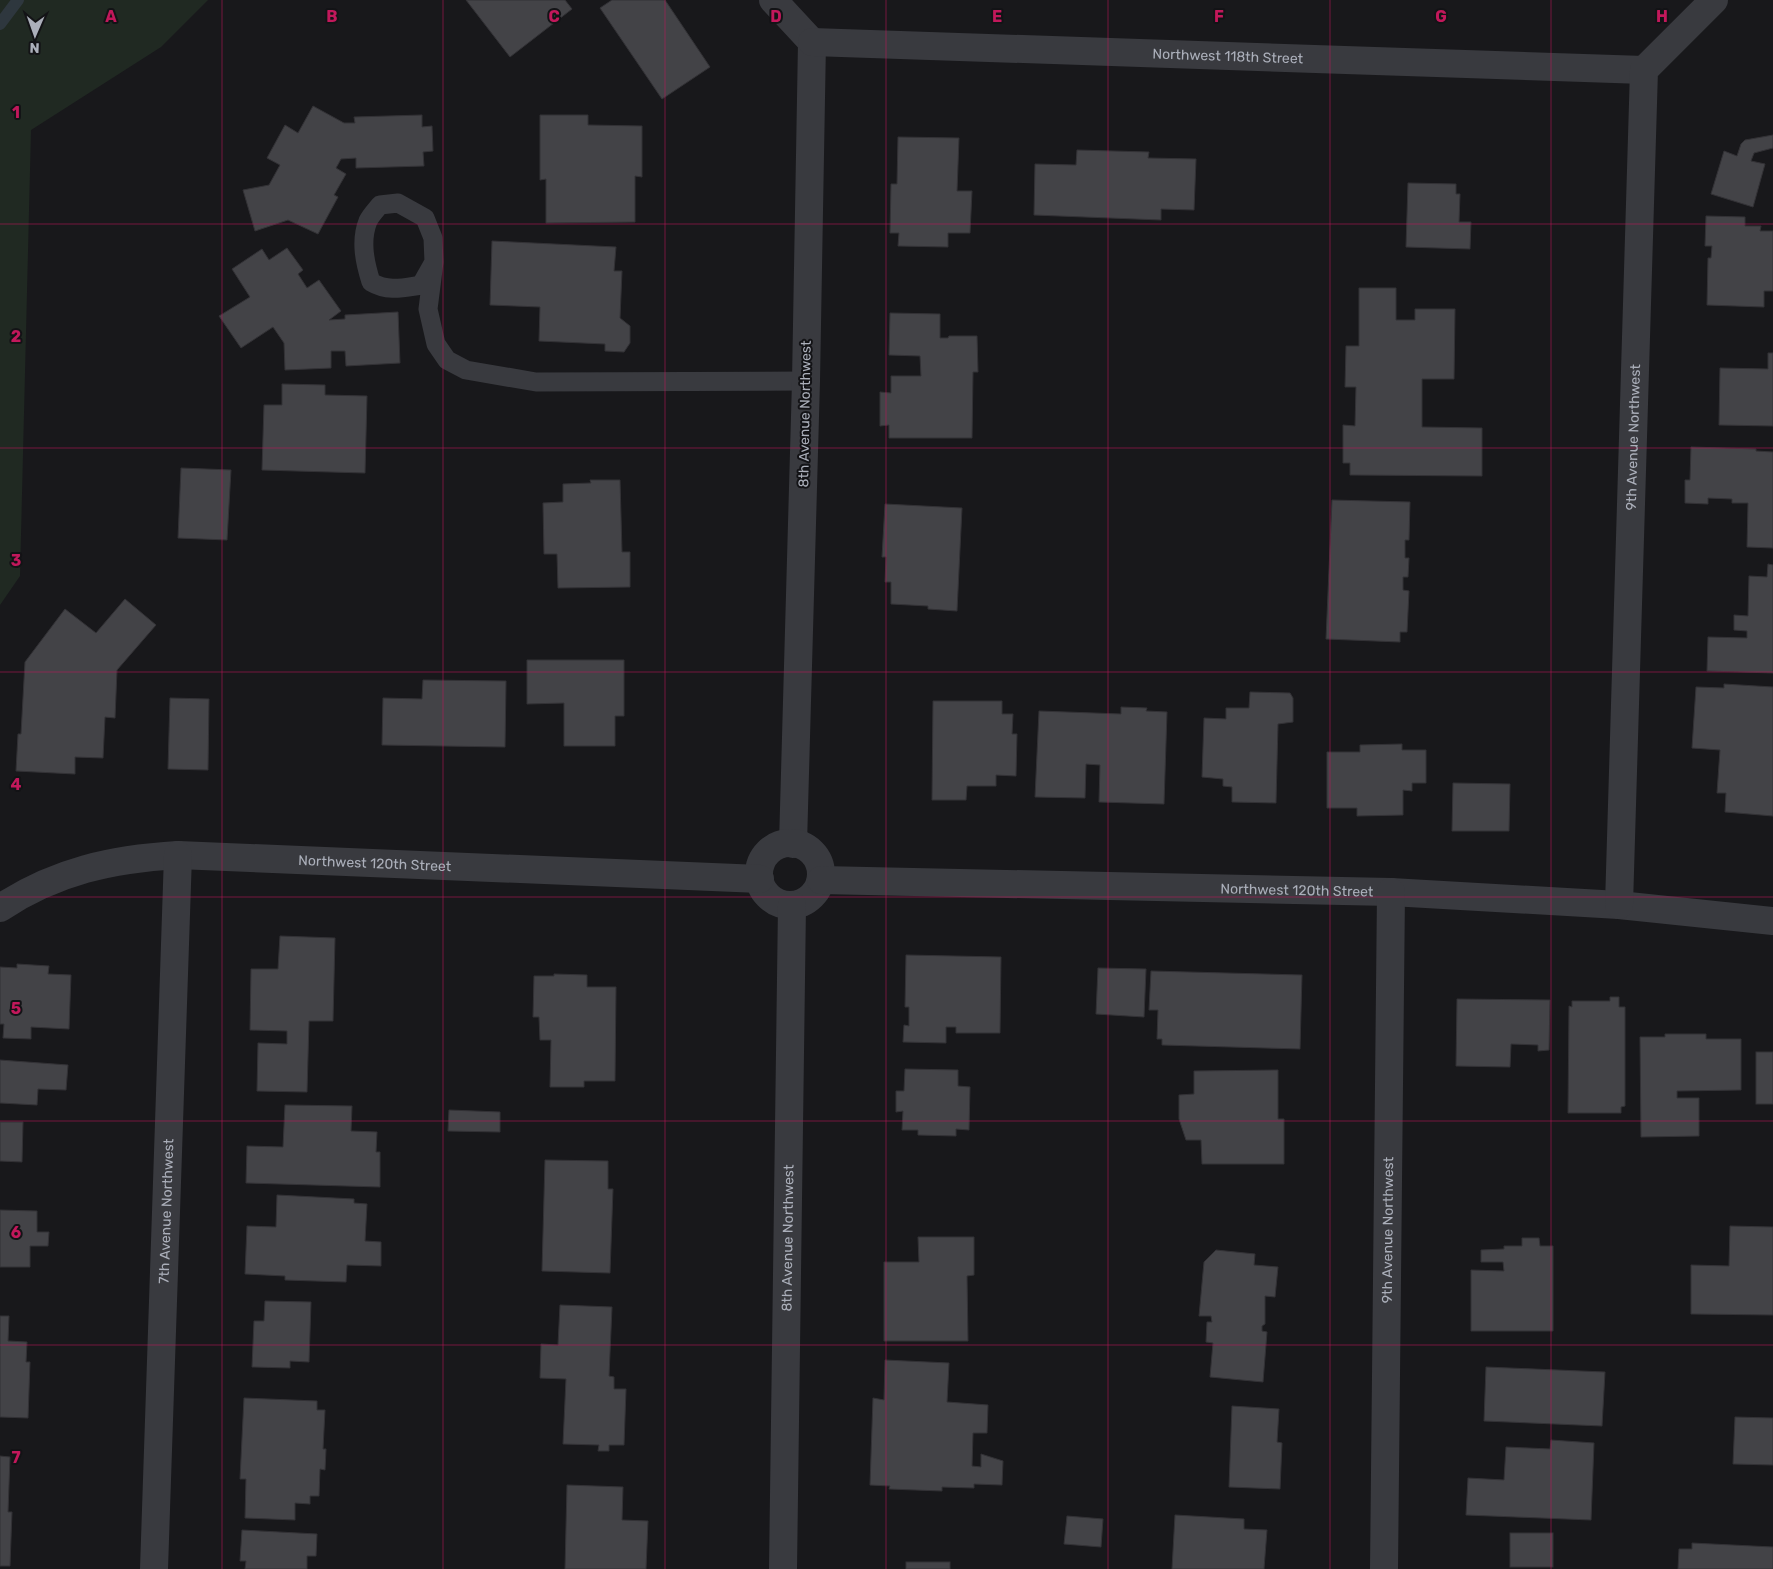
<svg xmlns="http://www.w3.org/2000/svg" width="1773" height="1569" font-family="Rubik,sans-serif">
  <rect width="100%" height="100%" fill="#18181b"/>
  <!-- green -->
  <path fill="#202922" d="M 0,0 L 208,0 L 161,47 L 31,130 L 20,576 L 0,605 Z"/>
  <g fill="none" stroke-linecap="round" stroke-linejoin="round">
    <!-- stream -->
    <path stroke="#2e373e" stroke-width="12" d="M 0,24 L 18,0"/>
  </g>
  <!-- building -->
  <g fill="#434347" stroke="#333236">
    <path d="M 466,0 L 565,0 L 572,9 L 510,57 Z"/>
    <path d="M 612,0 L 665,0 L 710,67 L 662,99 L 600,8 Z"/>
    <path d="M 313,106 L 344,123 L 355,123 L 354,117 L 422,115 L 422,127 L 432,126 L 433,151 L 423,152 L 424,166 L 356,168 L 356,158 L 341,159 L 336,168 L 346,174 L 334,195 L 338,197 L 318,234 L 288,220 L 255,231 L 243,190 L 269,185 L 280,165 L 267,158 L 285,125 L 298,133 Z"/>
    <path d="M 540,115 L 588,115 L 588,125 L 642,126 L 642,177 L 635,176 L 635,222 L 546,223 L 546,179 L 540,180 Z"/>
    <path d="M 1773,135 L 1773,148 L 1754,153 L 1751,161 L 1765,164 L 1753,207 L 1711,194 L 1724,151 L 1737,156 L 1741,144 L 1745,140 Z"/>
    <path d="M 898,137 L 959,138 L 957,191 L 972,191 L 970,233 L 948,233 L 948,247 L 898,246 L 899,233 L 890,233 L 891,184 L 897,184 Z"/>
    <path d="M 1077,150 L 1149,152 L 1148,158 L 1196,159 L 1194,210 L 1161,209 L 1161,220 L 1034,215 L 1035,164 L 1076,165 Z"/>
    <path d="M 1408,183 L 1456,184 L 1456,194 L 1460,194 L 1459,222 L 1471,222 L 1470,249 L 1406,247 Z"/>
    <path d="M 1706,216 L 1745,217 L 1745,226 L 1761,226 L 1760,231 L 1773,231 L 1773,291 L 1764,291 L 1764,307 L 1707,305 L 1708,258 L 1711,258 L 1712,246 L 1705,246 Z"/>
    <path d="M 492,241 L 616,247 L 614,271 L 622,271 L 620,318 L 630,326 L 630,343 L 624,352 L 605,351 L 605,344 L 539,341 L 540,307 L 490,305 Z"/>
    <path d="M 287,248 L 303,270 L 298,274 L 307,288 L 319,280 L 341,311 L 329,320 L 345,319 L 345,315 L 398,312 L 400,363 L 346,366 L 345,351 L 331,351 L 331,368 L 285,370 L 284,343 L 273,327 L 241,348 L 219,316 L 250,297 L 232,269 L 262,249 L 269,260 Z"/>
    <path d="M 1359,288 L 1396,288 L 1396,320 L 1415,320 L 1415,309 L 1455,309 L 1454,379 L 1422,379 L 1422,427 L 1482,428 L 1482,476 L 1350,475 L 1350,463 L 1343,463 L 1343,425 L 1355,426 L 1356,387 L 1345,387 L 1346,346 L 1359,346 Z"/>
    <path d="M 890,313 L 940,314 L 940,338 L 948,338 L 949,336 L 977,336 L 978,372 L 973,372 L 972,438 L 889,438 L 889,425 L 880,426 L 880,392 L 891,393 L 891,376 L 921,376 L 920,356 L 889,355 Z"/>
    <path d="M 1768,353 L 1773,353 L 1773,426 L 1719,425 L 1720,368 L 1768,369 Z"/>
    <path d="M 282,384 L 325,385 L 325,395 L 367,396 L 365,473 L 262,470 L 264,405 L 282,405 Z"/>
    <path d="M 1691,447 L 1756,449 L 1756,451 L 1773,452 L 1773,548 L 1747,547 L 1748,503 L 1732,503 L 1732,499 L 1708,498 L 1708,504 L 1685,503 L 1685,480 L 1690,480 Z"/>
    <path d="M 181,468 L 231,470 L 227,540 L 178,538 Z"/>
    <path d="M 590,480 L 620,480 L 622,552 L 630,552 L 630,587 L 558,588 L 557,554 L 544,554 L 543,503 L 563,502 L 563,484 L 591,483 Z"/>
    <path d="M 1332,500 L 1410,502 L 1409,540 L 1405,540 L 1405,558 L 1409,558 L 1408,577 L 1403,577 L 1403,590 L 1409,591 L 1407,632 L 1400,632 L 1400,642 L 1326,639 Z"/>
    <path d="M 885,504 L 962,508 L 957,611 L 928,609 L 928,606 L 891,604 L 891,582 L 885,582 L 886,557 L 882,557 Z"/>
    <path d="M 1768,564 L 1773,565 L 1773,673 L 1707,671 L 1708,637 L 1747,638 L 1747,631 L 1734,630 L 1734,615 L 1748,616 L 1749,576 L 1767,577 Z"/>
    <path d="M 125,599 L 156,625 L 117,670 L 115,718 L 105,717 L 103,758 L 75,757 L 75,774 L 16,771 L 18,734 L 21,734 L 25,662 L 65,609 L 96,633 Z"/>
    <path d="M 527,660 L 624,660 L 624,716 L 615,716 L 615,746 L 564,746 L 564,703 L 527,704 Z"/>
    <path d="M 423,680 L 506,681 L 505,747 L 382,745 L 383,698 L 422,699 Z"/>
    <path d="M 1724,684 L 1773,687 L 1773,816 L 1725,812 L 1726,793 L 1717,793 L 1720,750 L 1692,748 L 1696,687 L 1724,688 Z"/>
    <path d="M 1250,692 L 1290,693 L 1293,698 L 1293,722 L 1278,724 L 1276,803 L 1232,802 L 1232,787 L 1223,786 L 1223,779 L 1202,777 L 1204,718 L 1226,719 L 1226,708 L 1249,708 Z"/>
    <path d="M 170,698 L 209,699 L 208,770 L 168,769 Z"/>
    <path d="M 933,701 L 1002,701 L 1002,714 L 1013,714 L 1012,734 L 1017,734 L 1016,776 L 996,775 L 996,786 L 967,786 L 966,800 L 932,800 Z"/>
    <path d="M 1121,707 L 1147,708 L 1146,711 L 1167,712 L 1164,804 L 1099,802 L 1100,765 L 1086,764 L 1085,798 L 1035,797 L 1039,711 L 1121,714 Z"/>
    <path d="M 1402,744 L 1402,750 L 1426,750 L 1426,783 L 1412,783 L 1412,791 L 1403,790 L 1403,815 L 1357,816 L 1357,808 L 1327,808 L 1327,752 L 1360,752 L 1360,745 Z"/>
    <path d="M 1453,783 L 1510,784 L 1509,831 L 1452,831 Z"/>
    <path d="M 280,936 L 335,938 L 333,1021 L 309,1021 L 307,1092 L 257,1091 L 258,1043 L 287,1044 L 287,1031 L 250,1030 L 251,969 L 278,969 Z"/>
    <path d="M 906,955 L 1001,957 L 1000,1033 L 956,1033 L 956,1027 L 946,1027 L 946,1043 L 903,1042 L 904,1025 L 909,1026 L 909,1007 L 905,1007 Z"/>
    <path d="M 17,964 L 49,966 L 48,974 L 71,975 L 69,1029 L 31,1027 L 31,1039 L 3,1038 L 4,1024 L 0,1024 L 0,967 L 17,968 Z"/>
    <path d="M 1098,968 L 1146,969 L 1144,1017 L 1096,1014 Z"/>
    <path d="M 1151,971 L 1302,975 L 1300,1049 L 1162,1045 L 1162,1039 L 1157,1039 L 1158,1010 L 1149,1010 Z"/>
    <path d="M 554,974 L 587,975 L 587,987 L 616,987 L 615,1081 L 584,1081 L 584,1087 L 550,1087 L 551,1040 L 540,1040 L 539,1017 L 533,1017 L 534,976 L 554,976 Z"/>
    <path d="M 1610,997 L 1619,997 L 1619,1007 L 1625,1007 L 1625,1106 L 1621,1107 L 1621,1113 L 1568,1113 L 1569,1006 L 1572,1007 L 1572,1001 L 1610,1001 Z"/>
    <path d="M 1457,999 L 1550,1000 L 1549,1050 L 1538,1051 L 1538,1045 L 1511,1044 L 1510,1067 L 1456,1066 Z"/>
    <path d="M 1665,1034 L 1706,1034 L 1706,1039 L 1741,1039 L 1741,1090 L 1677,1091 L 1677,1098 L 1699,1098 L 1699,1136 L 1641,1137 L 1640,1037 L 1665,1037 Z"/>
    <rect x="1756" y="1052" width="17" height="52"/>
    <path d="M 0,1060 L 68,1065 L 66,1090 L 38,1089 L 37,1105 L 0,1103 Z"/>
    <path d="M 905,1069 L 958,1070 L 958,1086 L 970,1087 L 969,1130 L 956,1129 L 956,1136 L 918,1135 L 918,1130 L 902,1130 L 903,1111 L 896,1112 L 896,1091 L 904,1091 Z"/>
    <path d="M 1278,1070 L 1278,1119 L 1284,1119 L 1284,1164 L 1202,1164 L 1201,1140 L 1186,1140 L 1179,1119 L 1179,1095 L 1194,1094 L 1194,1071 Z"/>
    <path d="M 285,1105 L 352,1106 L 351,1131 L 377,1132 L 376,1152 L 380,1152 L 380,1187 L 246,1183 L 247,1146 L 283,1147 Z"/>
    <path d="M 449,1110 L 500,1112 L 500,1132 L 448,1131 Z"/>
    <path d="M 0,1122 L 23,1122 L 22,1162 L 0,1161 Z"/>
    <path d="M 545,1160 L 608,1161 L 608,1189 L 613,1189 L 610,1273 L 542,1271 Z"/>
    <path d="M 277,1195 L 354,1199 L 354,1203 L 367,1204 L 365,1241 L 381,1242 L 381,1266 L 347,1265 L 346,1282 L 285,1280 L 285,1276 L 245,1274 L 247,1226 L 276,1227 Z"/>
    <path d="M 0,1210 L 37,1211 L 37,1232 L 49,1232 L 48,1246 L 30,1246 L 30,1267 L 0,1267 Z"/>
    <path d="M 1730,1226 L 1773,1227 L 1773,1315 L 1691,1314 L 1691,1265 L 1729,1266 Z"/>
    <path d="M 918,1237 L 974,1237 L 974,1275 L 967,1276 L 968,1341 L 884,1341 L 884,1262 L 919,1262 Z"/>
    <path d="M 1522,1238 L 1539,1238 L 1540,1246 L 1553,1246 L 1553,1331 L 1471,1331 L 1471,1270 L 1504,1271 L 1503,1262 L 1481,1262 L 1481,1250 L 1504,1249 L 1504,1246 L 1522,1246 Z"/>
    <path d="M 1216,1250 L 1255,1254 L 1254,1265 L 1278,1267 L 1275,1297 L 1265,1296 L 1265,1324 L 1262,1326 L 1262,1331 L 1267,1332 L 1263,1382 L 1210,1377 L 1213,1343 L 1206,1342 L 1207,1322 L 1212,1322 L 1211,1316 L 1199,1316 L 1204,1262 Z"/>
    <path d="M 265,1301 L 311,1302 L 309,1362 L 290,1361 L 290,1368 L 252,1367 L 254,1321 L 264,1321 Z"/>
    <path d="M 560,1305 L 612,1307 L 609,1376 L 614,1377 L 614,1389 L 626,1389 L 624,1445 L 609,1445 L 609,1451 L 598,1451 L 599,1445 L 563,1444 L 566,1379 L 540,1378 L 541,1344 L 558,1345 Z"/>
    <path d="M 0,1316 L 9,1316 L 8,1341 L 27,1342 L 26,1362 L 30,1362 L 28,1418 L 0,1417 Z"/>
    <path d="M 885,1360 L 949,1363 L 947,1402 L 988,1405 L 987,1433 L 973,1433 L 972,1466 L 981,1467 L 981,1454 L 1003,1461 L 1002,1485 L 974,1484 L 974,1488 L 942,1487 L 942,1491 L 889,1489 L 890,1486 L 870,1485 L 873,1398 L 884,1400 Z"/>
    <path d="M 1486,1367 L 1605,1372 L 1602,1426 L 1484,1421 Z"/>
    <path d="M 244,1398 L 317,1401 L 317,1410 L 325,1410 L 323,1449 L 326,1449 L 325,1470 L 320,1469 L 319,1496 L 310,1496 L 310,1504 L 295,1503 L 295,1520 L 245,1518 L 246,1479 L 240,1479 Z"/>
    <path d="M 1232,1406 L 1279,1409 L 1277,1442 L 1282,1443 L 1280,1489 L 1229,1487 Z"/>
    <path d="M 1735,1417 L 1773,1418 L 1773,1465 L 1733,1464 Z"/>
    <path d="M 1551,1440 L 1594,1443 L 1591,1520 L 1466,1515 L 1468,1478 L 1504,1480 L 1506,1447 L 1550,1449 Z"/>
    <path d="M 0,1456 L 10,1457 L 8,1512 L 12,1512 L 10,1566 L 0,1566 Z"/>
    <path d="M 567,1485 L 623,1487 L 622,1520 L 648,1521 L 646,1569 L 565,1569 Z"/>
    <path d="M 1175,1515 L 1244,1519 L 1244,1529 L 1267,1530 L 1264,1569 L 1172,1569 Z"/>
    <path d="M 1067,1516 L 1103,1519 L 1101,1547 L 1064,1544 Z"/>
    <path d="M 242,1530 L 317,1534 L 316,1556 L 307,1556 L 307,1569 L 245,1569 L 246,1561 L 240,1561 Z"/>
    <rect x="1510" y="1533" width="43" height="34"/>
    <path d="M 1692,1543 L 1773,1547 L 1773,1569 L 1678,1569 L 1679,1549 L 1692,1549 Z"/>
    <rect x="906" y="1562" width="44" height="7"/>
  </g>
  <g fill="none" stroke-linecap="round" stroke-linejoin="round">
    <!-- lane -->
    <path stroke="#393a3f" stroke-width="19" d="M 434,262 L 421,285 C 402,288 388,292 371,282 C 365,263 360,241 368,221 C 371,215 376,210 380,205 L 398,203 L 425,218 L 433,238 L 434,262 L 428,309 L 436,344 L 447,360 L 466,370 L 536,382 L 806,381"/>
    <!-- street -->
    <g stroke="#393a3f" stroke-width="28">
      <path d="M 773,0 L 812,42 L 806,381 L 793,844"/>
      <path id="s1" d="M 812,42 L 1644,70"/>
      <circle cx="790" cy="874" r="31"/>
      <path id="s2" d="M 821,880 L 1391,892 L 1619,905 L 1773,921"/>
      <path id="s3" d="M 1619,905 L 1644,70 L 1714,0"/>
      <path id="s4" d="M 0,908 C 56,871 112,859 178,855 L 760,879"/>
      <path id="s5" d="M 154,1569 L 178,855"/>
      <path id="s6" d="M 783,1569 L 792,905"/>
      <path id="s7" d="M 1384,1569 L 1391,892"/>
    </g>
  </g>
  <!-- grid -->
  <path fill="none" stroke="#c2185b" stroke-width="1" stroke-opacity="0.55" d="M 222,0 L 222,1569M 443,0 L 443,1569M 665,0 L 665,1569M 886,0 L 886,1569M 1108,0 L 1108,1569M 1330,0 L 1330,1569M 1551,0 L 1551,1569M 0,224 L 1773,224M 0,448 L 1773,448M 0,672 L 1773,672M 0,897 L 1773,897M 0,1121 L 1773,1121M 0,1345 L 1773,1345"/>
  <g text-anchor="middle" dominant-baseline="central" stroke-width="4" stroke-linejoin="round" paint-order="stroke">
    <!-- street labels -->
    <g font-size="14" fill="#abafba" stroke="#131316">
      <text stroke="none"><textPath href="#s1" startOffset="416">Northwest 118th Street</textPath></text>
      <text transform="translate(805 414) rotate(-89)">8th Avenue Northwest</text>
      <text stroke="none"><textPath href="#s3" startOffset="468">9th Avenue Northwest</textPath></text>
      <text stroke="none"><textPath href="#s4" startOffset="385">Northwest 120th Street</textPath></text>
      <text stroke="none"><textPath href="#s2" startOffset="476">Northwest 120th Street</textPath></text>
      <text stroke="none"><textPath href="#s5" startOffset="358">7th Avenue Northwest</textPath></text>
      <text stroke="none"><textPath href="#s7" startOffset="339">9th Avenue Northwest</textPath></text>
      <text stroke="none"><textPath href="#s6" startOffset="331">8th Avenue Northwest</textPath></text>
    </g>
  </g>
  <g font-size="16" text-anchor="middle" font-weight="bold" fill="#c2185b" stroke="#131316" stroke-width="4" stroke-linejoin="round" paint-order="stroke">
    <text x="111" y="22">A</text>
    <text x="332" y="22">B</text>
    <text x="554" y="22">C</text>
    <text x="776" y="22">D</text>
    <text x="997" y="22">E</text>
    <text x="1219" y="22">F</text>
    <text x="1441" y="22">G</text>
    <text x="1662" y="22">H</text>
    <text x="16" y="118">1</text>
    <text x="16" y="342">2</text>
    <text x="16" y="566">3</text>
    <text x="16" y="790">4</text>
    <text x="16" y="1014">5</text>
    <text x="16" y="1238">6</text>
    <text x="16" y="1463">7</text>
  </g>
  <!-- north arrow -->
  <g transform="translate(35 35) rotate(182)" stroke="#131316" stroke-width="4" paint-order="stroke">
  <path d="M0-4L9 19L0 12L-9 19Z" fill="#abafba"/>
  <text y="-8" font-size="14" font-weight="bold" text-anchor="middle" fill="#abafba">N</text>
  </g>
</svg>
